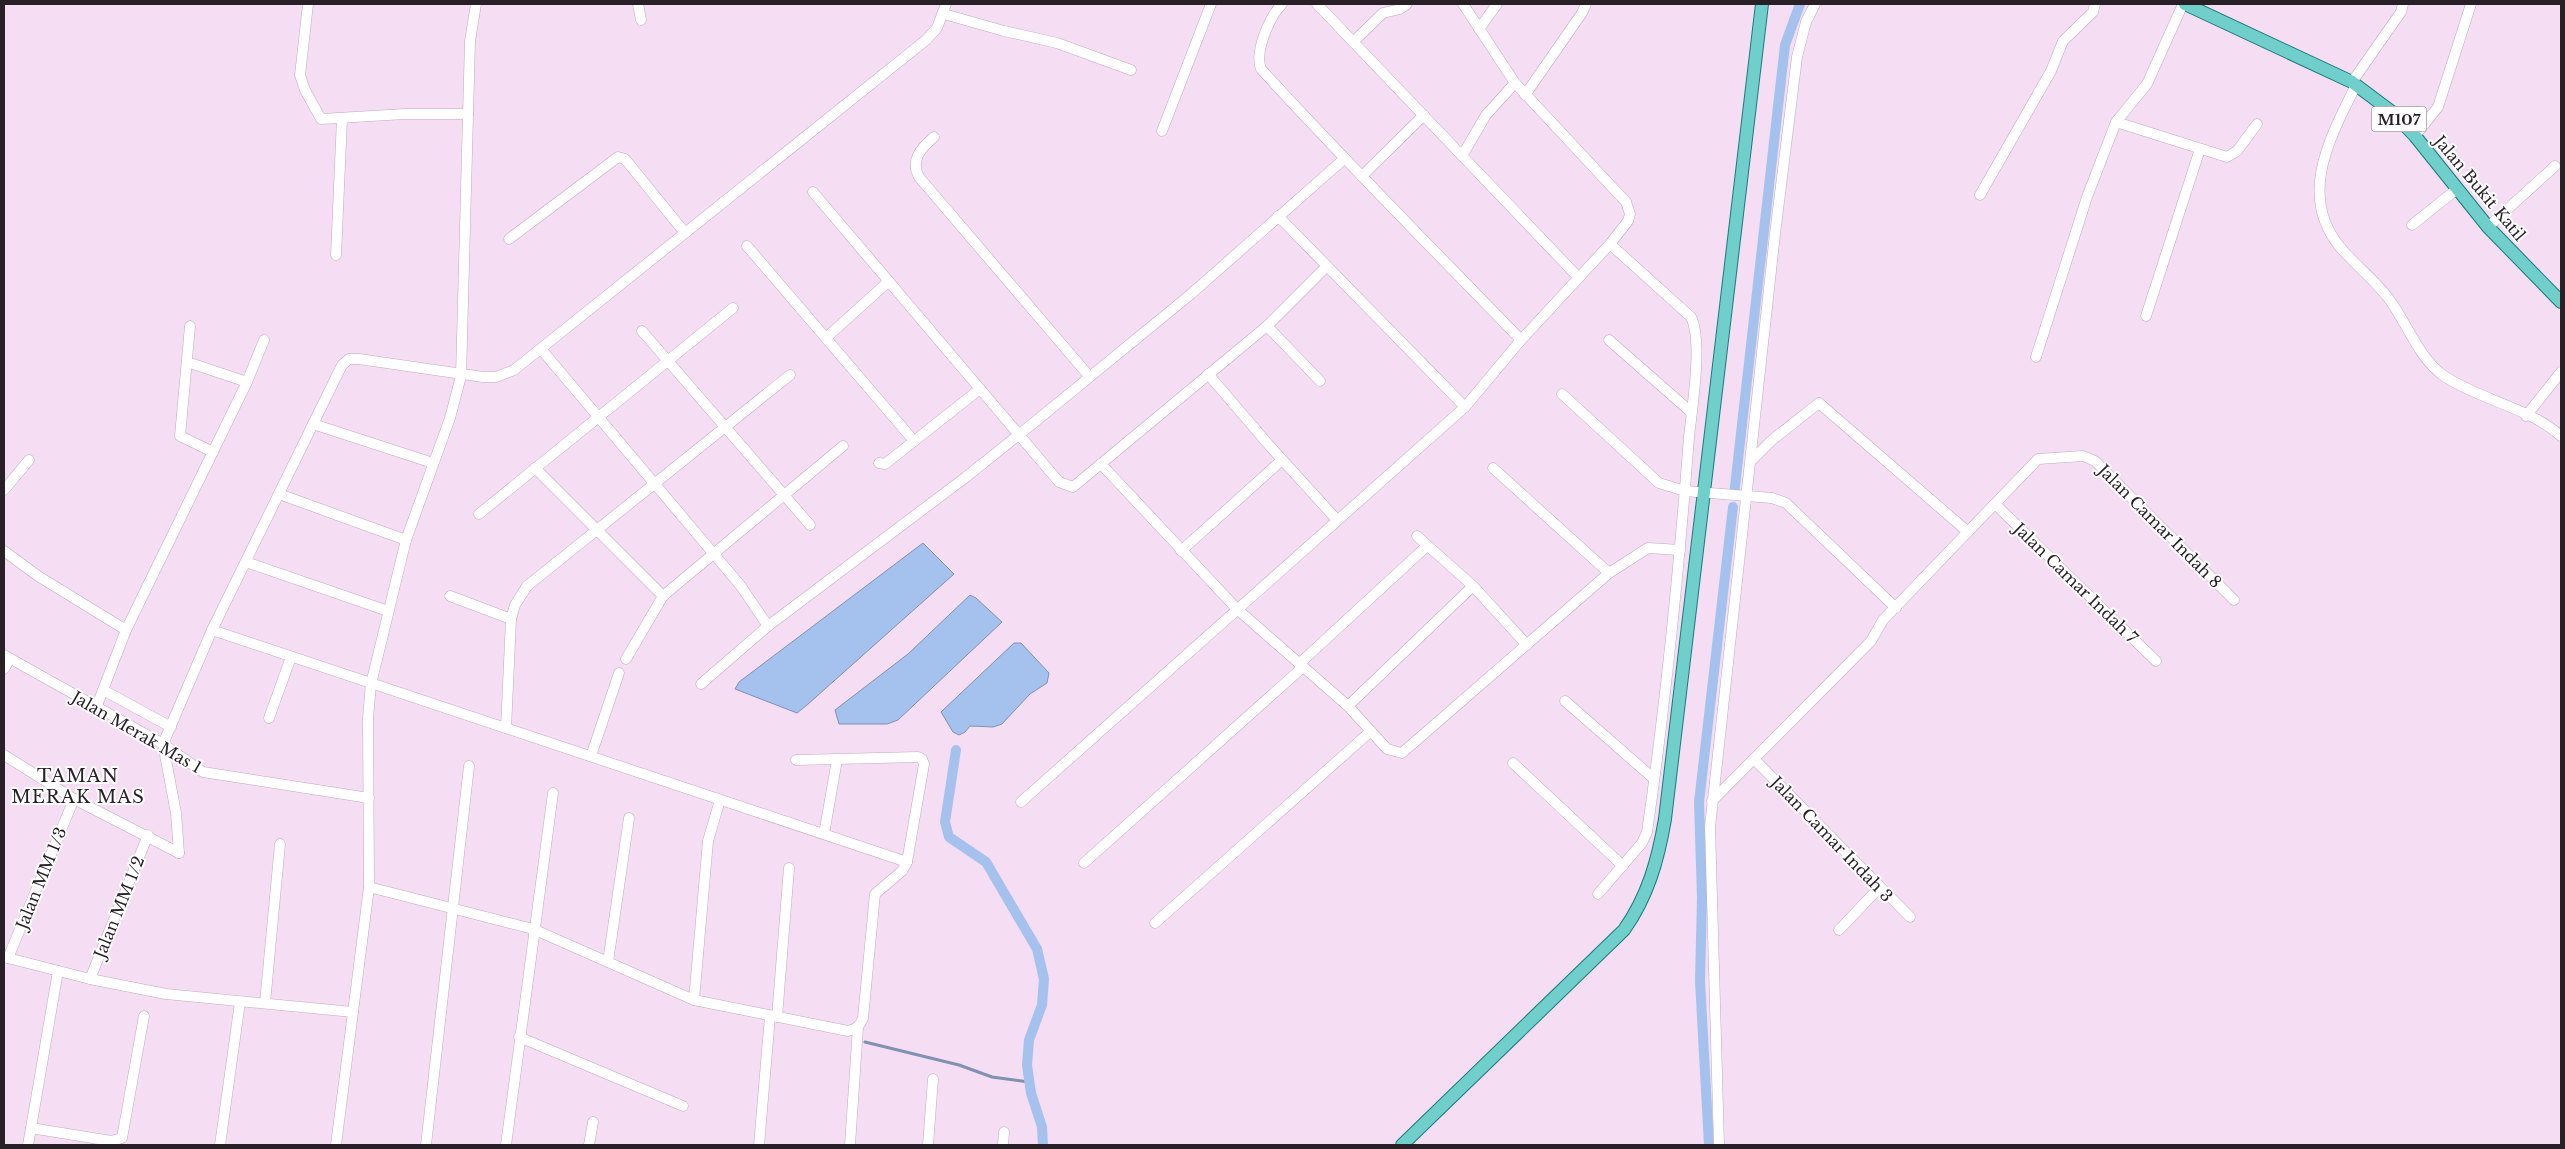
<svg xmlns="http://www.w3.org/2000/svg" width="2565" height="1149" font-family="'Libre Baskerville',serif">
  <rect width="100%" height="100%" fill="#f5ddf3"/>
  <!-- water -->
  <g fill="#a5c2ee" stroke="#8091b2">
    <path d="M 923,543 L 954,574 L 807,705 L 797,713 L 735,689 L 739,682 Z"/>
    <path d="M 970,595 L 976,598 L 1002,622 L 898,720 L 887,724 L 839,724 L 835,710 L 908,654 Z"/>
    <path d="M 1014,643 L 1021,643 L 1049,673 L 1047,683 L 1030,694 L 1002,724 L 993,727 L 970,726 L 965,732 L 959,735 L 953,732 L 941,712 Z"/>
  </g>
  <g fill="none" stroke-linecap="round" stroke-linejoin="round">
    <!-- stream -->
    <path stroke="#8091b2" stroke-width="3" d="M 865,1042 L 959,1065 L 992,1077 L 1029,1082"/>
    <!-- canal -->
    <g stroke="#a5c2ee" stroke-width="10">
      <path d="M 1734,495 L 1785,45 L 1800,4"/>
      <path d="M 956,750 L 945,822 L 949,837 L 986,862 L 1037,949 L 1044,979 L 1042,1005 L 1029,1040 L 1027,1065 L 1031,1093 L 1042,1127 L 1043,1145"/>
      <path d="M 1709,1145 L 1700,981 L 1702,898 L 1699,802 L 1733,507"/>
    </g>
    <defs>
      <g id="minor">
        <path d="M 308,4 L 300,75 L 305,90 L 321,119 L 405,114 L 468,114"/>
        <path d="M 638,4 L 641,20"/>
        <path d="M 1282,4 C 1270,16 1254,52 1261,69 C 1345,161 1434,250 1521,340"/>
        <path d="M 1317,4 L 1578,277"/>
        <path d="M 944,14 L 1004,31 L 1057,43 L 1131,70"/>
        <path d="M 1479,29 L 1497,4"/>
        <path d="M 1353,42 L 1383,13 L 1400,9 L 1407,4"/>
        <path d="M 2352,82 L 2401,12 L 2403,4"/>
        <path d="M 2356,85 C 2331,136 2297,195 2340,247 C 2355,265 2375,280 2389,299 C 2407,323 2419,359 2444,376 C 2480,400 2528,407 2561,436"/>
        <path d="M 1525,95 L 1582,13 L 1586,4"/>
        <path d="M 2116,122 L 2227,157 L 2237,151 L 2257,124"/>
        <path d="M 1162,131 L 1211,4"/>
        <path d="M 2415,136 L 2438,107 L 2471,4"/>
        <path d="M 934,137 C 921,148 910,160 919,177 L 1089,376"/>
        <path d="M 1462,156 L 1486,115 L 1515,83"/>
        <path d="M 1362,176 L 1424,115"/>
        <path d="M 813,192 L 1059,482 L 1073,487 L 1267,326 L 1326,267"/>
        <path d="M 1980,195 L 2051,71 L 2063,41 L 2093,12 L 2095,4"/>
        <path d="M 1278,216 L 1465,407"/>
        <path d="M 2412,225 L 2457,189"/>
        <path d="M 2488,227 L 2555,166"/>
        <path d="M 509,239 L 618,157 L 625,159 L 685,233"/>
        <path d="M 747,246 L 914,441"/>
        <path d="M 336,255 L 342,119"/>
        <path d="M 2146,316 L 2200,149"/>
        <path d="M 190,326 L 180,436 L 213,452"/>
        <path d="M 1267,326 L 1320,381"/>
        <path d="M 642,331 L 810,525"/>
        <path d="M 827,337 L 889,281"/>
        <path d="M 1609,340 L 1691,412"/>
        <path d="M 541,349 L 740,585 L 768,626"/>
        <path d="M 2036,357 L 2087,197 L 2116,122 L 2147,84 L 2183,4"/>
        <path d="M 187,362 L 247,382"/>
        <path d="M 1208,374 L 1268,444 L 1337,520"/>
        <path d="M 1562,394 L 1659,483 L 1685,491 L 1772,498 L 1786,503 L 1896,608"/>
        <path d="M 2526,416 L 2561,372"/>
        <path d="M 313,424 L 433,463"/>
        <path d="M 1751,461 L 1772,440 L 1819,403 L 1968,532"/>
        <path d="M 879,463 L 885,464 L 980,389"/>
        <path d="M 1101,464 L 1237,609 L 1348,706 L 1387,749 L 1402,753 L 1609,573 L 1648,548 L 1680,550"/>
        <path d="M 535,468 L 663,596"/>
        <path d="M 1493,468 L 1609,573"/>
        <path d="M 4,490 L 29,460"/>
        <path d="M 279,494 L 406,540"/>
        <path d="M 1995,504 L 2156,661"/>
        <path d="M 479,514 L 733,308"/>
        <path d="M 1417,536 L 1473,586 L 1527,645"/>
        <path d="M 4,551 L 38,576 L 126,630"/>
        <path d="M 1181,551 L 1282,460"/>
        <path d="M 246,562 L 388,611"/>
        <path d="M 450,596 L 511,619"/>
        <path d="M 212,630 L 907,862"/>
        <path d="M 4,655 L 163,744 L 203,772 L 369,798"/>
        <path d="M 626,659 L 663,596 L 843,446"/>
        <path d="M 1300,663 L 1427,546"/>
        <path d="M 4,669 L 10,659"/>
        <path d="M 701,684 L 768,626 L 966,477 L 1031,425 L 1191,294 L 1344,159"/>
        <path d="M 103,690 L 171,727"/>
        <path d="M 1565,701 L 1653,778"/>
        <path d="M 1348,706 L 1473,586"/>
        <path d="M 96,708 L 126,630 L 247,382 L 264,340"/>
        <path d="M 269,718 L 291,657"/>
        <path d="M 506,728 L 511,619 L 515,605 L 527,586 L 790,375"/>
        <path d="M 4,755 L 74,799 L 179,853"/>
        <path d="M 591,756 L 619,673"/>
        <path d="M 1755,760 L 1910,917"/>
        <path d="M 1513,763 L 1623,866"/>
        <path d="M 1712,801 L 1871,641 L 1883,620 L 2038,459 L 2083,456 L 2095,461 L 2234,600"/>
        <path d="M 1021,802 L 1465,407 L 1521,340 L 1610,244 L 1628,221 L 1630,214 L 1626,202 L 1515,83 L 1463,4"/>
        <path d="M 824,834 L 837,760"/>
        <path d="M 179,853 L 176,813 L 163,744 L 212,630 L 342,365 L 349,359 L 359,359 L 483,377 L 496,377 L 514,370 L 926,40 L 937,28 L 946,4"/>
        <path d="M 1084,863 L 1303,667"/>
        <path d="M 369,887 L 533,929 L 694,1000 L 848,1031 C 856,1029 860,1026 863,1018 L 875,894 L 902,871 L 907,862 L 924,764 L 922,759 L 918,757 L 796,760"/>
        <path d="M 1598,894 L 1642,843 L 1647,832 C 1666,701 1679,569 1689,437 C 1692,408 1703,341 1691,317 L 1610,244"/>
        <path d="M 1155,923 L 1371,731"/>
        <path d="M 1839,930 L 1879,888"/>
        <path d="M 4,957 L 90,979 L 166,994 L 353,1012"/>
        <path d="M 8,958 L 74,799"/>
        <path d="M 608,962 L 629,818"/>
        <path d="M 58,971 L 31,1128 L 111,1141 L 122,1138 L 144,1016"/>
        <path d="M 90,979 L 148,835"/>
        <path d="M 694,1000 L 708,841 L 720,800"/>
        <path d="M 265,1003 L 280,844"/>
        <path d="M 777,1017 L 789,868"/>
        <path d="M 519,1037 L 683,1106"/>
        <path d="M 28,1145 L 31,1128"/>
        <path d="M 220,1145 L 240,1002"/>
        <path d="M 336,1145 L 369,887 L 368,718 L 371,684 L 406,540 L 450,418 L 461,376 L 470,41 L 476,4"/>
        <path d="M 426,1145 L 469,766"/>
        <path d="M 506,1145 L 553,793"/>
        <path d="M 589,1145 L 593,1122"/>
        <path d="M 759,1145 L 770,1016"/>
        <path d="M 850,1145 L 858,1027"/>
        <path d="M 928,1145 L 933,1079"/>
        <path d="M 1003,1145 L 1004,1132"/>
        <path d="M 1719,1145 L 1710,827 L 1775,234 L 1797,57 L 1806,22 L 1815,4"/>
      </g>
      <g id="major">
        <path d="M 2185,4 L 2352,82 L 2392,112 L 2415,136 L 2488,227 L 2561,302"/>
        <path d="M 1402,1145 L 1624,930 C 1648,896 1658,860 1665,819 L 1762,4"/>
      </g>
    </defs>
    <!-- minor casing -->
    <use href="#minor" stroke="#c1abbf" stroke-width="11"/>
    <!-- major casing -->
    <use href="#major" stroke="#197b7c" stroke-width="14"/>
    <!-- minor -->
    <use href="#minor" stroke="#fff" stroke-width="10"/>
    <!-- major -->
    <use href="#major" stroke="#70cecb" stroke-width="12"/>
  </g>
  <g text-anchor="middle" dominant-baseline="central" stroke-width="4" stroke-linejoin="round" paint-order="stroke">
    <!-- shield labels -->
    <rect fill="#fff" stroke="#686268" stroke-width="1" x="2371.5" y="106.5" width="55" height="25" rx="4"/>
    <g font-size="15" font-weight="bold" fill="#281f27">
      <text x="2399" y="119">M107</text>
    </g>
    <!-- street labels -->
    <g font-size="16" fill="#281f27" stroke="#fff">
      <text transform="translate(2480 188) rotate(50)">Jalan Bukit Katil</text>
      <text transform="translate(2160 526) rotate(45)">Jalan Camar Indah 8</text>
      <text transform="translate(2076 583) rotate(44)">Jalan Camar Indah 7</text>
      <text transform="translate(137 732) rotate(30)">Jalan Merak Mas 1</text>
      <text transform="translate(1832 839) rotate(46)">Jalan Camar Indah 3</text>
      <text transform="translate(41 878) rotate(-68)">Jalan MM 1/3</text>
      <text transform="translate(119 907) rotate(-68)">Jalan MM 1/2</text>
    </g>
    <!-- neighbourhood labels -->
    <g font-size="18" letter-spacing="1" fill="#281f27" stroke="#fff">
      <text x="78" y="776">TAMAN<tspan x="78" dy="21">MERAK MAS</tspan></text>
    </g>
  </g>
  <!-- border -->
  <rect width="2565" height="1149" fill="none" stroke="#281f27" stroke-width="10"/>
</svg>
